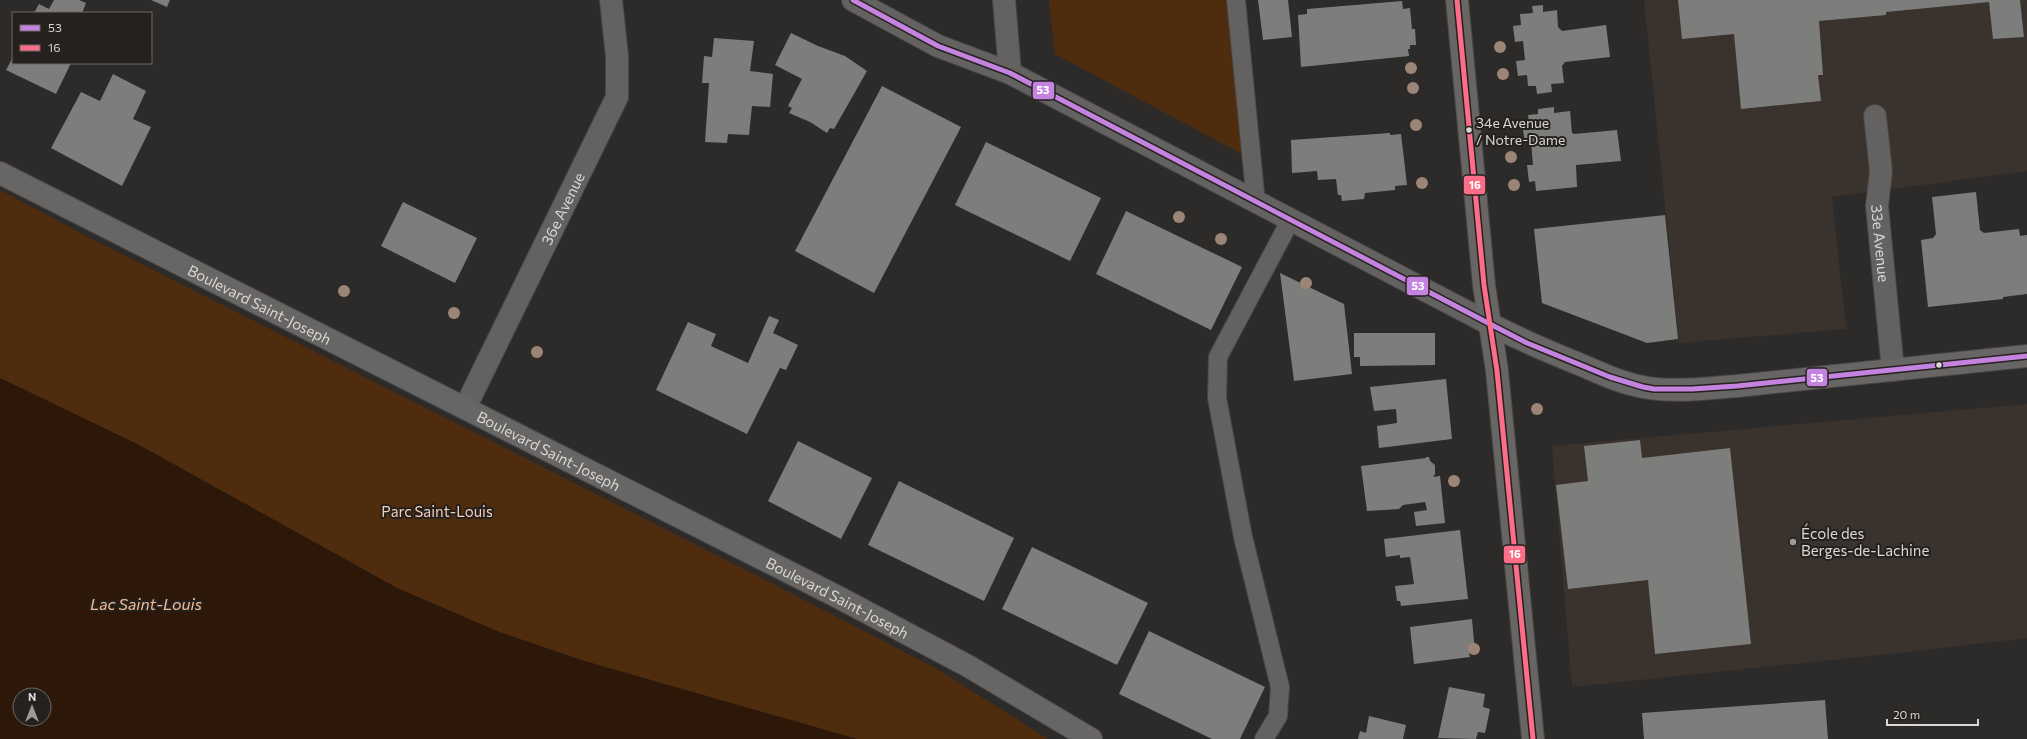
<svg xmlns="http://www.w3.org/2000/svg" width="2027" height="739" font-family="Commissioner,sans-serif">
  <rect width="100%" height="100%" fill="#2d2b2a"/>
  <!-- built -->
  <g fill="#3a322d">
    <path d="M 1644,0 L 2027,0 L 2027,171 L 1832,197 L 1846,329 L 1679,343 Z"/>
    <path d="M 2027,404 L 2027,638 L 1899,653 L 1572,687 L 1552,446 Z"/>
  </g>
  <!-- green -->
  <g fill="#502c0f">
    <path d="M 1049,0 L 1227,0 L 1242,154 L 1055,54 Z"/>
    <path d="M 0,190 L 88,237 L 750,572 L 939,670 L 1048,739 L 857,739 L 581,660 L 499,632 L 397,588 L 139,445 L 0,378 Z"/>
  </g>
  <!-- water -->
  <path fill="#2c1708" fill-rule="evenodd" d="M 0,378 L 139,445 L 397,588 L 499,632 L 581,660 L 857,739 L 0,739 ZM 20,695 L 44,695 L 44,719 L 20,719 Z"/>
  <!-- building -->
  <g fill="#7d7d7c">
    <path d="M 54,0 L 79,0 L 86,3 L 82,13 L 34,13 L 39,4 L 49,9 Z"/>
    <path d="M 151,0 L 170,0 L 167,7 Z"/>
    <path d="M 1258,0 L 1288,0 L 1292,37 L 1263,40 Z"/>
    <path d="M 1678,0 L 2020,0 L 2024,37 L 1993,39 L 1989,2 L 1886,12 L 1886,15 L 1819,21 L 1823,75 L 1818,75 L 1821,101 L 1741,109 L 1734,34 L 1682,39 Z"/>
    <path d="M 1402,1 L 1403,9 L 1410,8 L 1412,29 L 1415,29 L 1416,45 L 1410,45 L 1410,49 L 1408,49 L 1409,56 L 1301,67 L 1298,15 L 1307,14 L 1307,9 Z"/>
    <path d="M 1543,5 L 1543,12 L 1557,10 L 1558,27 L 1562,31 L 1606,25 L 1610,57 L 1565,62 L 1562,66 L 1564,83 L 1551,84 L 1552,92 L 1537,94 L 1536,86 L 1528,86 L 1527,75 L 1518,76 L 1516,61 L 1525,60 L 1523,41 L 1515,42 L 1513,26 L 1521,25 L 1520,14 L 1533,13 L 1532,6 Z"/>
    <path d="M 791,33 L 818,46 L 845,56 L 867,71 L 834,129 L 830,128 L 827,133 L 810,122 L 789,113 L 792,108 L 788,106 L 802,79 L 775,65 Z"/>
    <path d="M 714,38 L 754,41 L 750,71 L 773,74 L 770,107 L 752,106 L 749,135 L 728,134 L 727,143 L 705,142 L 709,83 L 702,83 L 704,56 L 712,57 Z"/>
    <path d="M 13,57 L 13,63 L 71,63 L 56,94 L 6,70 Z"/>
    <path d="M 113,74 L 146,91 L 133,119 L 151,127 L 122,186 L 51,148 L 81,92 L 100,101 Z"/>
    <path d="M 882,86 L 961,127 L 874,293 L 795,251 Z"/>
    <path d="M 1554,107 L 1554,113 L 1570,111 L 1572,133 L 1574,134 L 1617,130 L 1621,161 L 1576,165 L 1577,187 L 1536,191 L 1535,181 L 1529,182 L 1527,165 L 1533,165 L 1531,142 L 1525,142 L 1523,130 L 1530,130 L 1528,115 L 1538,114 L 1538,109 Z"/>
    <path d="M 1390,133 L 1390,135 L 1401,134 L 1407,185 L 1395,186 L 1395,190 L 1365,193 L 1364,199 L 1342,201 L 1341,195 L 1338,195 L 1336,179 L 1318,180 L 1317,171 L 1292,173 L 1291,140 Z"/>
    <path d="M 986,142 L 1101,198 L 1070,261 L 955,205 Z"/>
    <path d="M 1976,192 L 1980,230 L 1984,233 L 2019,229 L 2020,236 L 2027,235 L 2027,294 L 2003,297 L 2003,299 L 1928,307 L 1921,240 L 1933,238 L 1936,234 L 1932,197 Z"/>
    <path d="M 403,202 L 477,238 L 455,283 L 381,246 Z"/>
    <path d="M 1126,211 L 1242,267 L 1211,330 L 1096,274 Z"/>
    <path d="M 1665,215 L 1678,339 L 1647,343 L 1542,303 L 1534,229 Z"/>
    <path d="M 1280,273 L 1344,304 L 1352,374 L 1294,381 Z"/>
    <path d="M 769,316 L 779,320 L 773,333 L 798,345 L 786,370 L 780,368 L 747,434 L 656,390 L 688,322 L 716,334 L 711,346 L 748,363 Z"/>
    <path d="M 1354,333 L 1435,333 L 1435,365 L 1360,366 L 1360,357 L 1354,357 Z"/>
    <path d="M 1446,379 L 1452,439 L 1379,448 L 1377,426 L 1397,423 L 1396,409 L 1374,411 L 1370,387 Z"/>
    <path d="M 1640,440 L 1642,458 L 1730,448 L 1751,644 L 1655,654 L 1648,580 L 1568,589 L 1556,485 L 1588,481 L 1584,446 Z"/>
    <path d="M 798,441 L 872,478 L 841,539 L 768,501 Z"/>
    <path d="M 1426,457 L 1429,457 L 1430,461 L 1435,465 L 1435,474 L 1433,477 L 1440,476 L 1445,523 L 1416,526 L 1414,512 L 1427,510 L 1425,502 L 1403,505 L 1399,509 L 1367,511 L 1361,466 L 1426,458 Z"/>
    <path d="M 899,481 L 1014,538 L 984,601 L 868,545 Z"/>
    <path d="M 1460,530 L 1468,599 L 1401,606 L 1400,601 L 1397,601 L 1395,586 L 1414,584 L 1410,557 L 1400,558 L 1400,555 L 1386,557 L 1384,539 Z"/>
    <path d="M 1032,547 L 1148,603 L 1117,665 L 1002,609 Z"/>
    <path d="M 1472,619 L 1475,653 L 1469,653 L 1470,657 L 1414,664 L 1410,627 Z"/>
    <path d="M 1149,631 L 1265,687 L 1240,739 L 1212,739 L 1119,694 Z"/>
    <path d="M 1449,687 L 1485,694 L 1483,707 L 1490,709 L 1485,733 L 1478,732 L 1476,739 L 1438,738 Z"/>
    <path d="M 1825,700 L 1828,739 L 1644,739 L 1642,713 Z"/>
    <path d="M 1369,716 L 1406,725 L 1403,739 L 1358,739 L 1360,731 L 1366,733 Z"/>
  </g>
  <g fill="none" stroke-linecap="round" stroke-linejoin="round">
    <defs>
      <g id="lane">
        <path d="M 1236,0 L 1256,203"/>
        <path d="M 1264,739 L 1278,716 L 1280,687 L 1243,537 L 1217,398 L 1218,357 L 1290,221"/>
      </g>
      <g id="street">
        <path d="M 853,0 L 938,46 L 1010,73 L 1490,324"/>
        <path d="M 1004,0 L 1010,73"/>
        <path id="s1" d="M 1875,116 L 1881,171 L 1877,206 L 1893,370"/>
        <path id="s2" d="M 465,408 L 617,97 L 617,56 L 611,0"/>
      </g>
      <g id="secondary">
        <path d="M 1457,0 L 1484,285 L 1497,371 L 1533,739"/>
        <path id="s3" d="M 0,173 L 838,597 L 968,666 L 1091,739"/>
        <path d="M 1490,324 C 1519,339 1549,352 1579,364 C 1600,373 1621,383 1643,387 C 1673,393 1707,388 1737,386 L 2027,356"/>
      </g>
    </defs>
    <!-- lane casing -->
    <use href="#lane" stroke="#494746" stroke-width="20"/>
    <!-- street casing -->
    <use href="#street" stroke="#494746" stroke-width="24"/>
    <!-- secondary casing -->
    <use href="#secondary" stroke="#494746" stroke-width="24"/>
    <!-- lane -->
    <use href="#lane" stroke="#636261" stroke-width="18"/>
    <!-- street -->
    <use href="#street" stroke="#636261" stroke-width="22"/>
    <!-- secondary -->
    <use href="#secondary" stroke="#686664" stroke-width="22"/>
    <defs>
      <path id="bus-1" d="M 853,0 L 938,46 L 1010,73 L 1490,324 L 1527,343 L 1610,377 L 1643,387 L 1654,389 L 1692,389 L 1737,386 L 2027,356"/>
      <path id="bus-2" d="M 1457,0 L 1484,285 L 1497,371 L 1533,739"/>
    </defs>
    <!-- bus-1 casing -->
    <use href="#bus-1" stroke="#25211f" stroke-width="8"/>
    <!-- bus-2 casing -->
    <use href="#bus-2" stroke="#25211f" stroke-width="8"/>
    <!-- bus-1 -->
    <use href="#bus-1" stroke="#c483df" stroke-width="5"/>
    <!-- bus-2 -->
    <use href="#bus-2" stroke="#fb6d88" stroke-width="5"/>
  </g>
  <!-- trees -->
  <g fill="#9c8576">
    <circle cx="1500" cy="47" r="6"/>
    <circle cx="1411" cy="68" r="6"/>
    <circle cx="1503" cy="74" r="6"/>
    <circle cx="1413" cy="88" r="6"/>
    <circle cx="1416" cy="125" r="6"/>
    <circle cx="1511" cy="157" r="6"/>
    <circle cx="1422" cy="183" r="6"/>
    <circle cx="1514" cy="185" r="6"/>
    <circle cx="1179" cy="217" r="6"/>
    <circle cx="1221" cy="239" r="6"/>
    <circle cx="1306" cy="283" r="6"/>
    <circle cx="344" cy="291" r="6"/>
    <circle cx="454" cy="313" r="6"/>
    <circle cx="537" cy="352" r="6"/>
    <circle cx="1537" cy="409" r="6"/>
    <circle cx="1454" cy="481" r="6"/>
    <circle cx="1474" cy="649" r="6"/>
  </g>
  <!-- markers -->
  <g fill="#d9d7d5" stroke="#25211f" stroke-width="1.5">
    <circle cx="1469" cy="130" r="3.5"/>
    <circle cx="1939" cy="365" r="3.5"/>
  </g>
  <circle fill="#9d9b99" stroke="#25211f" stroke-width="1.5" cx="1793" cy="542" r="4"/>
  <g text-anchor="middle" dominant-baseline="central" stroke-width="4" stroke-linejoin="round" paint-order="stroke">
    <!-- bus labels -->
    <g font-size="14" fill="#d9d7d5" stroke="#25211f" text-anchor="start">
      <text x="1476" y="122">34e Avenue<tspan x="1476" dy="17">/ Notre-Dame</tspan></text>
    </g>
    <!-- street labels -->
    <g font-size="15" fill="#d9d7d5" stroke="#25211f">
      <text stroke="none"><textPath href="#s2" startOffset="222">36e Avenue</textPath></text>
      <text stroke="none"><textPath href="#s1" startOffset="128">33e Avenue</textPath></text>
      <text stroke="none"><textPath href="#s3" startOffset="291">Boulevard Saint-Joseph</textPath></text>
      <text stroke="none"><textPath href="#s3" startOffset="615">Boulevard Saint-Joseph</textPath></text>
      <text stroke="none"><textPath href="#s3" startOffset="939">Boulevard Saint-Joseph</textPath></text>
    </g>
    <!-- park labels -->
    <g font-size="15" fill="#f7ceb5" stroke="#25211f">
      <text x="437" y="511">Parc Saint-Louis</text>
    </g>
    <!-- poi labels -->
    <g font-size="15" fill="#d9d7d5" stroke="#25211f" text-anchor="start">
      <text x="1801" y="533">École des<tspan x="1801" dy="17">Berges-de-Lachine</tspan></text>
    </g>
    <!-- water labels -->
    <g font-size="16" font-style="italic" fill="#f7bb94" stroke="#25211f">
      <text x="146" y="603">Lac Saint-Louis</text>
    </g>
  </g>
  <g stroke="#25211f" stroke-width="1.5">
    <rect x="1032" y="81" width="23" height="19" rx="4" fill="#c483df"/>
    <rect x="1463" y="175" width="23" height="20" rx="4" fill="#fb6d88"/>
    <rect x="1406" y="276" width="23" height="20" rx="4" fill="#c483df"/>
    <rect x="1806" y="368" width="22" height="19" rx="4" fill="#c483df"/>
    <rect x="1503" y="545" width="23" height="19" rx="4" fill="#fb6d88"/>
  </g>
  <g font-size="11" text-anchor="middle" font-weight="bold" fill="#fff">
    <text x="1043" y="94">53</text>
    <text x="1475" y="189">16</text>
    <text x="1418" y="290">53</text>
    <text x="1817" y="382">53</text>
    <text x="1515" y="558">16</text>
  </g>
  <!-- legend -->
  <rect x="12" y="12" width="140" height="52" fill="#25211f" stroke="#6d6a68"/>
  <rect x="20" y="25" width="20" height="6" fill="#c483df" stroke="#6d6a68"/>
  <text x="48" y="32" font-size="12" fill="#d9d7d5">53</text>
  <rect x="20" y="45" width="20" height="6" fill="#fb6d88" stroke="#6d6a68"/>
  <text x="48" y="52" font-size="12" fill="#d9d7d5">16</text>
  <!-- north arrow -->
  <g transform="translate(32 707)"><circle r="19" fill="#25211f" stroke="#6d6a68"/>
  <path d="M0-3L7 15L0 10L-7 15Z" fill="#9d9b99"/>
  <text y="-6" font-size="11" font-weight="bold" text-anchor="middle" fill="#d9d7d5">N</text>
  </g>
  <!-- scale -->
  <path d="M1887 719v6h91v-6" fill="none" stroke="#d9d7d5" stroke-width="2"/>
  <text x="1893" y="719" font-size="12" fill="#d9d7d5" stroke="#25211f" stroke-width="3" paint-order="stroke">20 m</text>
</svg>
